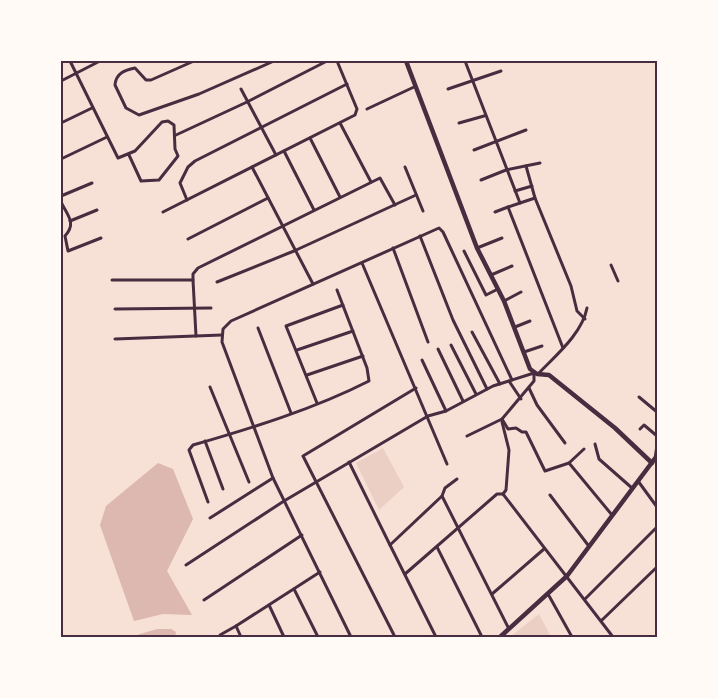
<svg xmlns="http://www.w3.org/2000/svg" width="718" height="698" font-family="'Fira Sans',sans-serif">
  <rect width="100%" height="100%" fill="#f7e1d7"/>
  <!-- green -->
  <g fill="#ebcfc5">
    <path d="M 383,448 L 404,487 L 379,510 L 356,463 Z"/>
    <path d="M 539,614 L 551,637 L 510,637 Z"/>
  </g>
  <!-- water -->
  <g fill="#dcb8b0">
    <path d="M 158,463 L 173,469 L 193,519 L 167,571 L 192,615 L 163,614 L 134,621 L 100,525 L 106,506 Z"/>
    <path d="M 157,629 L 171,629 L 176,632 L 175,637 L 130,637 Z"/>
  </g>
  <g fill="none" stroke-linecap="round" stroke-linejoin="round">
    <!-- minor -->
    <g stroke="#4a2c40" stroke-width="3">
      <path d="M 70,61 L 118,158 L 135,151 L 162,122 L 168,121 L 174,125 L 175,149 L 178,156 L 159,180 L 141,181 L 129,155"/>
      <path d="M 194,61 L 151,80 L 146,80 L 135,68 C 125,70 116,73 115,85 L 126,108 L 139,115 L 199,94 L 274,61"/>
      <path d="M 465,61 L 520,203 L 508,207 L 563,348"/>
      <path d="M 61,81 L 100,61"/>
      <path d="M 241,89 L 276,155"/>
      <path d="M 448,89 L 501,71"/>
      <path d="M 367,109 L 414,87"/>
      <path d="M 61,123 L 92,108"/>
      <path d="M 340,123 L 371,182"/>
      <path d="M 459,123 L 484,116"/>
      <path d="M 176,135 L 247,102 L 327,61"/>
      <path d="M 310,138 L 340,197"/>
      <path d="M 474,150 L 526,130"/>
      <path d="M 284,151 L 314,210"/>
      <path d="M 61,159 L 107,137"/>
      <path d="M 526,166 L 535,198"/>
      <path d="M 252,167 L 313,284"/>
      <path d="M 405,167 L 423,211"/>
      <path d="M 481,180 L 506,170 L 540,163"/>
      <path d="M 515,191 L 532,186"/>
      <path d="M 61,196 L 92,183"/>
      <path d="M 187,200 L 180,183 L 188,167 L 195,161 L 347,84"/>
      <path d="M 61,202 C 67,215 77,223 65,236 L 68,251 L 101,238"/>
      <path d="M 520,203 L 535,198 L 571,286 L 577,311 L 585,319"/>
      <path d="M 163,212 L 355,115 L 357,109 L 337,61"/>
      <path d="M 495,212 L 508,207"/>
      <path d="M 70,221 L 97,210"/>
      <path d="M 420,236 L 453,320 L 487,389"/>
      <path d="M 188,239 L 268,198"/>
      <path d="M 393,248 L 428,342"/>
      <path d="M 477,248 L 502,238"/>
      <path d="M 464,251 L 486,295 L 498,289"/>
      <path d="M 362,263 L 447,464"/>
      <path d="M 611,265 L 618,281"/>
      <path d="M 491,275 L 512,266"/>
      <path d="M 112,280 L 193,280"/>
      <path d="M 217,282 L 294,251 L 416,195"/>
      <path d="M 504,301 L 521,292"/>
      <path d="M 115,309 L 211,308"/>
      <path d="M 515,327 L 530,321"/>
      <path d="M 258,328 L 291,413"/>
      <path d="M 472,332 L 500,384"/>
      <path d="M 196,336 L 193,280 L 193,274 L 198,268 L 380,178 L 395,205"/>
      <path d="M 115,339 L 222,335"/>
      <path d="M 451,345 L 476,394"/>
      <path d="M 438,349 L 463,401"/>
      <path d="M 297,350 L 353,331"/>
      <path d="M 524,352 L 542,346"/>
      <path d="M 422,360 L 446,411"/>
      <path d="M 538,374 C 555,356 582,334 587,308"/>
      <path d="M 307,375 L 363,356"/>
      <path d="M 509,381 L 521,399"/>
      <path d="M 210,387 L 249,482"/>
      <path d="M 529,388 L 537,405 L 565,443"/>
      <path d="M 639,397 L 657,412"/>
      <path d="M 317,403 L 286,326 L 343,305"/>
      <path d="M 502,419 L 508,429 L 516,428 L 522,432 L 526,432 L 545,471 L 569,463"/>
      <path d="M 502,422 L 509,450 L 506,490 L 503,494"/>
      <path d="M 640,429 L 644,425 L 657,436"/>
      <path d="M 205,441 L 223,489"/>
      <path d="M 595,444 L 599,459 L 632,488"/>
      <path d="M 584,449 L 569,463 L 612,515"/>
      <path d="M 349,462 L 390,545"/>
      <path d="M 638,481 L 657,507"/>
      <path d="M 503,494 L 613,637"/>
      <path d="M 550,495 L 588,545"/>
      <path d="M 442,496 L 445,488 L 457,479"/>
      <path d="M 208,502 L 189,450 L 193,445 C 252,428 314,409 369,381 L 367,368 L 337,290"/>
      <path d="M 210,518 L 273,478"/>
      <path d="M 437,547 L 482,637"/>
      <path d="M 186,565 L 284,501 L 428,416 L 446,411 L 493,386 L 534,373 L 534,381 L 502,419 L 467,436"/>
      <path d="M 405,574 L 497,494 L 503,494"/>
      <path d="M 294,589 L 318,637"/>
      <path d="M 492,594 L 544,549"/>
      <path d="M 548,594 L 572,637"/>
      <path d="M 585,599 L 657,527"/>
      <path d="M 204,600 L 302,535"/>
      <path d="M 269,605 L 284,637"/>
      <path d="M 602,620 L 657,567"/>
      <path d="M 220,635 L 236,626"/>
      <path d="M 241,637 L 236,626 L 320,572"/>
      <path d="M 351,637 L 273,478 L 222,342 L 223,329 L 231,321 L 439,228 L 443,232 L 512,380"/>
      <path d="M 395,637 L 303,456 L 416,388"/>
      <path d="M 436,637 L 390,545 L 442,496 L 509,629"/>
    </g>
    <!-- tertiary -->
    <g stroke="#4a2c40" stroke-width="4.5">
      <path d="M 406,61 L 477,248 L 504,301 L 530,369 L 537,374 L 549,375 L 615,428 L 652,463"/>
      <path d="M 500,637 L 567,576 L 656,457 L 657,450"/>
    </g>
  </g>
  <!-- border -->
  <rect width="718" height="698" fill="none" stroke="#fffaf5" stroke-width="125"/>
  <rect x="62" y="62" width="594" height="574" fill="none" stroke="#4a2c40" stroke-width="2"/>
</svg>
